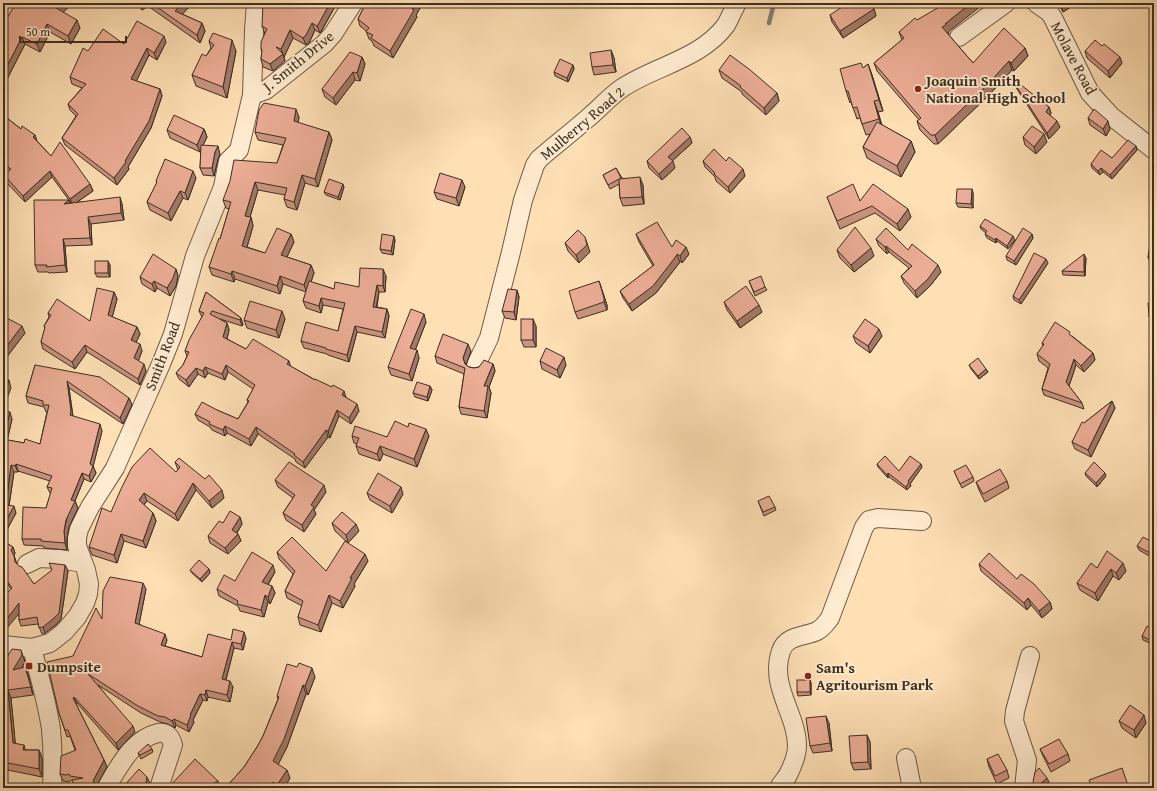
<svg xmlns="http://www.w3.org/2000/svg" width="1157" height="791" font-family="'Gentium Book Plus',serif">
  <rect width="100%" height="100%" fill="#ffe0b5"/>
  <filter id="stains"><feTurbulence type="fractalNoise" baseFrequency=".005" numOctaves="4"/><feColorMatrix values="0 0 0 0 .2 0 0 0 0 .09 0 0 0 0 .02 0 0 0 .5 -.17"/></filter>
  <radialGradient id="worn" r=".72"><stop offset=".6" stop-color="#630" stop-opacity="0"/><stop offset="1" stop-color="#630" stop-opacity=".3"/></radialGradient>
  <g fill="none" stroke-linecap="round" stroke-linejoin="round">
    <!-- stream -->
    <path stroke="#7a837a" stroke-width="4.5" d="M 769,23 L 774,3"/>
    <defs>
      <g id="minor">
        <path d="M 1036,3 L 1049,12 L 1053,18 L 1090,93 L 1111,116 L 1154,150"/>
        <path d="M 959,37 L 1006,3"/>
        <path d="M 252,95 L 266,90 L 324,44 L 333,34 L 353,3"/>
        <path d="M 476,365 L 489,338 L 511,252 L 523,200 L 535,165 L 539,159 C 555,145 572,132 588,118 C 600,108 609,97 622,88 C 655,66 701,59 726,25 C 730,18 733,10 737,3"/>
        <path d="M 27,564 L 39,558 L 59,559 L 83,563"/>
        <path d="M 3,645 L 32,648 L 50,643 L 64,632 L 77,617 L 85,603 L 88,594 L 89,584 L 86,570 L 77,546 L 77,538 L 79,529 L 90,507 L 115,468 L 161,364 L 173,334 L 195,256 L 223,187 L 228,161 L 239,150 L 252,95 L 254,30 L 256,3"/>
        <path d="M 32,648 C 39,675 47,702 51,729 C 53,749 53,768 52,788"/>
        <path d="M 906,758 L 912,788"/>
        <path d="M 106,788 C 119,767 132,739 158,733 C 167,732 171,737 173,745 L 159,788"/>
        <path d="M 779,788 C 781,783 785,780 788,775 C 792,767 797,756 797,746 C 797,714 769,686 781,651 C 786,635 805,637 817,631 C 823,628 826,623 830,618 L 864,527 L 869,520 L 878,518 L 922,521"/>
        <path d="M 1024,788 L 1027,760 L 1014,721 L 1015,711 L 1030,656"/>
      </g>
    </defs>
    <!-- minor casing -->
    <use href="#minor" stroke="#6e5b47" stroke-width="20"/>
    <!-- minor -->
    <use href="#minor" stroke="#ffebcf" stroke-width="18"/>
  </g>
  <!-- wall -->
  <g fill="#ca9580" stroke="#3d2f22">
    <path d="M 16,3 L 73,3 L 63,12 L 80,28 L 71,44 L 50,32 L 40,52 L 25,44 L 3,87 L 3,25 L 16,4 Z"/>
    <path d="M 138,3 L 193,3 L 182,14 L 202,23 L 205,31 L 200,43 L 148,6 L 142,10 Z"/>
    <path d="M 337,3 L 321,32 L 320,33 L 315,30 L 309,43 L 306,45 L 293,38 L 284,57 L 284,56 L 285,61 L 273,71 L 263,67 L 261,59 L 262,52 L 261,49 L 265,34 L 262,26 Z"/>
    <path d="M 366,3 L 423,3 L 416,15 L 417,17 L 393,58 L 374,46 L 372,41 L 369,39 L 366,31 L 360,26 L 358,19 Z"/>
    <path d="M 1058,3 L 1077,3 L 1063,12 Z"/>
    <path d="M 874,9 L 876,16 L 843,38 L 832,22 L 830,15 Z"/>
    <path d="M 917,20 L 948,32 L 949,34 L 948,34 L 973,63 L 1025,48 L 1028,56 L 1014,71 L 1012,70 L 990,94 L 938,144 L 934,144 L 920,130 L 917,121 L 919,120 L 877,71 L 874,63 L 902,40 L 899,32 Z"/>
    <path d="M 209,41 L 236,51 L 227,98 L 196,86 L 192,75 L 206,56 L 211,48 Z"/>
    <path d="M 166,42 L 157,60 L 149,55 L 136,81 L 160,89 L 162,96 L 151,128 L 128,167 L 129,169 L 117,185 L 65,145 L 62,138 L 76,116 L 70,110 L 68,104 L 82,88 L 72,84 L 70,77 L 88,51 L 124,44 Z"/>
    <path d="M 1102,46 L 1122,63 L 1110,78 L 1087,58 L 1085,51 Z"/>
    <path d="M 611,50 L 614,58 L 616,72 L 594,75 L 592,67 Z"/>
    <path d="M 362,57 L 365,64 L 360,81 L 355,80 L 336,105 L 325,97 L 322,89 Z"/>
    <path d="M 868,64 L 872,75 L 883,111 L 878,112 L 882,125 L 911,141 L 915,152 L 901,177 L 867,158 L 863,147 L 870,134 L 866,135 L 860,118 L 857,119 L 851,102 L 850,103 L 846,91 L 863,68 Z"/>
    <path d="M 573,65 L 574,69 L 568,82 L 555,76 L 554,72 Z"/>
    <path d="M 719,70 L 777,93 L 779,101 L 766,115 L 742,94 L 742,92 L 722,78 Z"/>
    <path d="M 1014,83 L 1049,107 L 1051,113 L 1050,115 L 1060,127 L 1049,139 L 1017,89 Z"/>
    <path d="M 3,115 L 21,129 L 35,135 L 37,141 L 51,156 L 90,184 L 93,191 L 77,202 L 122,204 L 124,220 L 91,224 L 92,245 L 65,246 L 67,272 L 49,273 L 48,272 L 38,272 L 35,265 L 69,200 L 70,203 L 71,203 L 52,177 L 25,202 L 6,182 L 4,175 L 8,172 L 3,169 Z"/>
    <path d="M 299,117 L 298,123 L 329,132 L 332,140 L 318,187 L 305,183 L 297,210 L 287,207 L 284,199 L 285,195 L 258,190 L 250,217 L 251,217 L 253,226 L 247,247 L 265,253 L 291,234 L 294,242 L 287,257 L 311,265 L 314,273 L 311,282 L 334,289 L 359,287 L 386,276 L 385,292 L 379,292 L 377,307 L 387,309 L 389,316 L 385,338 L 357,332 L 349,362 L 328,355 L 327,354 L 304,348 L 301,341 L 338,331 L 343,309 L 323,305 L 321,313 L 306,308 L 303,301 L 306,292 L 283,284 L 280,294 L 235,279 L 234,282 L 212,275 L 209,267 L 220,239 L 229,209 L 226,208 L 223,200 L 277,163 L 283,145 L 258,140 L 255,132 Z"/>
    <path d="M 1088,118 L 1110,129 L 1106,136 L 1090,125 Z"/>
    <path d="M 204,129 L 207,137 L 203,145 L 220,154 L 218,159 L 214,176 L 203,175 L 200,168 L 201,150 L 200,152 L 170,138 L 167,130 Z"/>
    <path d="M 690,137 L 692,143 L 672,161 L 675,168 L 662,180 L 649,168 L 647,161 Z"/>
    <path d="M 1023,137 L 1047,142 L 1036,154 L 1025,145 Z"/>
    <path d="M 1136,146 L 1137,150 L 1112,179 L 1103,172 L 1100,175 L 1092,168 L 1091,164 L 1112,158 Z"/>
    <path d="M 703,161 L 726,161 L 745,176 L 730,193 L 716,181 L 715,177 L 705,167 Z"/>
    <path d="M 616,168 L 622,178 L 643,185 L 644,204 L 623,206 L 620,198 L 619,184 L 610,189 L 603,175 Z"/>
    <path d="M 196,178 L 188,200 L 183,198 L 171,221 L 150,210 L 147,202 L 157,183 L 156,181 Z"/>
    <path d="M 344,187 L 340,200 L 326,195 L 324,192 Z"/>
    <path d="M 465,187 L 459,206 L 437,199 L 434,192 Z"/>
    <path d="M 972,189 L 973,193 L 973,208 L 958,207 L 956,203 Z"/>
    <path d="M 827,197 L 860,201 L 911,217 L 900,231 L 875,213 L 840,229 Z"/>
    <path d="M 980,226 L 1015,240 L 1008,249 L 997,241 L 996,243 L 987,238 L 985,234 L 986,233 L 981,229 Z"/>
    <path d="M 636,234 L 672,247 L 689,254 L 682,263 L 680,261 L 680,262 L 656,293 L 632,311 L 623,298 L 620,291 L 653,266 L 639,242 Z"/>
    <path d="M 1032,234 L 1033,238 L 1016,265 L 1007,260 L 1006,256 Z"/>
    <path d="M 876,239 L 908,250 L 941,272 L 930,286 L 917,298 L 904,283 L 901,276 L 909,268 L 889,252 L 887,254 L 879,246 Z"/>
    <path d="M 395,240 L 393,255 L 382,253 L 380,249 Z"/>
    <path d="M 565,243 L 590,252 L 579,263 L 568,251 Z"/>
    <path d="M 1154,246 L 1154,265 L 1151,265 L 1148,257 Z"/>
    <path d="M 837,250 L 874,256 L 854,272 L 840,258 Z"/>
    <path d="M 1086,258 L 1085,276 L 1063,275 L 1062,271 Z"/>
    <path d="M 1048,263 L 1021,304 L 1014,300 L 1013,296 Z"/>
    <path d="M 110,265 L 110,277 L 97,277 L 95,273 Z"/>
    <path d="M 176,269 L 178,276 L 176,286 L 170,296 L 157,288 L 155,292 L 142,284 L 140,277 Z"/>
    <path d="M 599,281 L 607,305 L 607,310 L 578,319 L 575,312 Z"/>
    <path d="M 749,281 L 765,287 L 767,290 L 755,296 Z"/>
    <path d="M 1154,286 L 1154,322 L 1151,322 L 1149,316 L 1153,302 Z"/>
    <path d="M 517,290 L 519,297 L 516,320 L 505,318 L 502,311 Z"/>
    <path d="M 114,292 L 117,299 L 112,317 L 137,327 L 140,334 L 136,342 L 142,351 L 138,361 L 146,371 L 140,385 L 87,352 L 75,369 L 43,349 L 41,342 L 45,329 L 44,326 L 49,317 L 48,313 L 90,321 Z"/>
    <path d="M 206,292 L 241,318 L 243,325 L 242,326 L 220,319 L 227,323 L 229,330 L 227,339 L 246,349 L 289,361 L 290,366 L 346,397 L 359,411 L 351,424 L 339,416 L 330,438 L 328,437 L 305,468 L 296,462 L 295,459 L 258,434 L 251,446 L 227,433 L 225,436 L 212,430 L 210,427 L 198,420 L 195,414 L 217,410 L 238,419 L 248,402 L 247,400 L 253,389 L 228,372 L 225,380 L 208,373 L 205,378 L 198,374 L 189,387 L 179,379 L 176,373 L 183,365 L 187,356 L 185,351 L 202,317 L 199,311 Z"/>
    <path d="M 724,302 L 762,312 L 740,328 L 727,310 Z"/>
    <path d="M 3,316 L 25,333 L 6,358 L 3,356 Z"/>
    <path d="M 285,319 L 279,338 L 247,328 L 244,320 Z"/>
    <path d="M 426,322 L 415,350 L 419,358 L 412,381 L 391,375 L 388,367 Z"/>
    <path d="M 536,326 L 536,347 L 524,347 L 521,340 Z"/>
    <path d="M 853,336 L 882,336 L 870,353 L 856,343 Z"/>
    <path d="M 1072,336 L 1093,353 L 1095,360 L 1084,372 L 1076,365 L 1069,386 L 1082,403 L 1084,409 L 1044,395 L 1042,389 L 1048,368 L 1039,361 L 1037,354 L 1043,346 L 1042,343 Z"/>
    <path d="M 471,351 L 466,365 L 469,367 L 474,368 L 493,364 L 495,371 L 489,387 L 491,393 L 487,418 L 461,414 L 459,407 L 464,374 L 437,363 L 435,356 Z"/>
    <path d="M 540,361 L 566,365 L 560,378 L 542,369 Z"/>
    <path d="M 35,365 L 129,398 L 132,405 L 123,424 L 69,388 L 73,416 L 102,431 L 93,466 L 96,473 L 91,482 L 84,479 L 75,501 L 78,508 L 69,527 L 67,538 L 67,550 L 44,548 L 43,546 L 24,545 L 22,539 L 46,508 L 51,493 L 50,493 L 47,487 L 50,481 L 18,471 L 18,472 L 14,472 L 9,506 L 16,513 L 3,537 L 3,410 L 12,419 L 7,440 L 24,443 L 40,444 L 47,412 L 46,412 L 44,407 L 28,403 L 26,396 Z"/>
    <path d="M 969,365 L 986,369 L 988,372 L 979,379 L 971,369 Z"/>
    <path d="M 430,386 L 432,390 L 428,401 L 415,397 L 413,393 Z"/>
    <path d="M 1112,401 L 1115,408 L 1091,457 L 1075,449 L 1072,442 L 1084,423 Z"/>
    <path d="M 352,436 L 387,437 L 429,436 L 417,467 L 383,454 L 380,461 L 359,454 L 356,446 L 357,444 L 354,443 Z"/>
    <path d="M 175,462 L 224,498 L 212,508 L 196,490 L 178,521 L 147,501 L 144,505 L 153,513 L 156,521 L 146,548 L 124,541 L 117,563 L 92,555 L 89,547 L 111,512 L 176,472 L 178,470 Z"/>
    <path d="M 877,464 L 899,471 L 922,467 L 910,484 L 911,486 L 907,490 L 889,477 L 888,478 L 878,467 Z"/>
    <path d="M 954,471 L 973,477 L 974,481 L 962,488 Z"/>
    <path d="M 1085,473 L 1106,476 L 1097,487 L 1086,476 Z"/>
    <path d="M 275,480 L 326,492 L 314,510 L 316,514 L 304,532 L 286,520 L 283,513 L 293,498 L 278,487 Z"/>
    <path d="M 1007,481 L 1009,488 L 985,502 L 979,490 L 976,482 Z"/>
    <path d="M 367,493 L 403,494 L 392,513 L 370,500 Z"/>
    <path d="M 758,501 L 775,507 L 776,510 L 764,516 Z"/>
    <path d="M 240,517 L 242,524 L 237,533 L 238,534 L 241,541 L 228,554 L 210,543 L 208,536 L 223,523 Z"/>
    <path d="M 332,523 L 359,531 L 348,543 L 335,531 Z"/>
    <path d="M 3,541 L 13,547 L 15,553 L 14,555 L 17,564 L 34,584 L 65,565 L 68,571 L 61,619 L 57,624 L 45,633 L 42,634 L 38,624 L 21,626 L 19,620 L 19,613 L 11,589 L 3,577 Z"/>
    <path d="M 1154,543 L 1151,557 L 1139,550 L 1137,546 Z"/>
    <path d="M 277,552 L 326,571 L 368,561 L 354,584 L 355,586 L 343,608 L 332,603 L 321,632 L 300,625 L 298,617 L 302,606 L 287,598 L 285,591 L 293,574 L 279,559 Z"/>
    <path d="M 979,564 L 1017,579 L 1050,602 L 1052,609 L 1042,618 L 1031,605 L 1027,610 L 981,571 Z"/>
    <path d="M 1097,568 L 1126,571 L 1119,580 L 1113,576 L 1098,601 L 1080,590 L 1077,583 Z"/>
    <path d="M 209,569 L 210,573 L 202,582 L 192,573 L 190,570 Z"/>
    <path d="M 275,572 L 268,585 L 272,586 L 275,593 L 270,604 L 268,602 L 264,617 L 240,611 L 238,606 L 219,596 L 217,589 L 235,581 Z"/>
    <path d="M 146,589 L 139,624 L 167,640 L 165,646 L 202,657 L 231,640 L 246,638 L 243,650 L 234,648 L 226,680 L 233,687 L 230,702 L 208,697 L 207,701 L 203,700 L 193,720 L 194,722 L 189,732 L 176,725 L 175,728 L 168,724 L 160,722 L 141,713 L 98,685 L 135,732 L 118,750 L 77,703 L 76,704 L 104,760 L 107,767 L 96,787 L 96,788 L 76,788 L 72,780 L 69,782 L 63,781 L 60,774 L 75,750 L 70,736 L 67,737 L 59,713 L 73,656 L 102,619 Z"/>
    <path d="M 1154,629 L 1154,645 L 1143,640 L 1142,636 Z"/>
    <path d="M 24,658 L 25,662 L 22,668 L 28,674 L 33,695 L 11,698 L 15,743 L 26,750 L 39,750 L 42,758 L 42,777 L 3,769 L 3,661 L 4,662 Z"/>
    <path d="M 315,677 L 308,695 L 306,694 L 287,747 L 278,764 L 290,778 L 284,788 L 230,788 L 228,785 L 244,767 L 257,747 L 263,736 L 278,699 L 277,696 Z"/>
    <path d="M 810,680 L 811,683 L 811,695 L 798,696 L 797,692 Z"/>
    <path d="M 1119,721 L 1146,723 L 1136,738 L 1122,728 Z"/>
    <path d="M 829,723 L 832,751 L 813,753 L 810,746 Z"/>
    <path d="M 867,735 L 870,742 L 871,769 L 854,770 L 851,763 Z"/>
    <path d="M 152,749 L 153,752 L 141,759 L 138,753 Z"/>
    <path d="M 1040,749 L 1068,754 L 1070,761 L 1051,772 L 1043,756 Z"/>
    <path d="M 987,759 L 1007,770 L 1009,778 L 997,784 L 989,767 Z"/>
    <path d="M 218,781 L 220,787 L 218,788 L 168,788 Z"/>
  </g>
  <!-- shaded-wall -->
  <g fill="#a47968" stroke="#3d2f22">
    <path d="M 62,3 L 73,3 L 59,16 L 56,8 Z"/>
    <path d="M 139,3 L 146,3 L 148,6 L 142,10 Z"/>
    <path d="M 183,3 L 193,3 L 178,19 L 175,11 Z"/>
    <path d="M 330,3 L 337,3 L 320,33 L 317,26 Z"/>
    <path d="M 416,3 L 423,3 L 416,15 L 417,17 L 393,58 L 390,51 Z"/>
    <path d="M 971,3 L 985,3 L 948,32 L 949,34 L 945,36 L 942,27 L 945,24 Z"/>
    <path d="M 1063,3 L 1077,3 L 1063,12 L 1061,4 Z"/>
    <path d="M 874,9 L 876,16 L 843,38 L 840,31 Z"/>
    <path d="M 77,20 L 80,28 L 71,44 L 68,36 Z"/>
    <path d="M 202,23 L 205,31 L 200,43 L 197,35 Z"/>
    <path d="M 312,23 L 315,30 L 309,43 L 306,45 L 303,38 Z"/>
    <path d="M 47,24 L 50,32 L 40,52 L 37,44 Z"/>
    <path d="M 290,30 L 293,38 L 284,57 L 281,49 Z"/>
    <path d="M 164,36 L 166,42 L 157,60 L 154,53 Z"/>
    <path d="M 22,37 L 25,44 L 3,87 L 3,74 Z"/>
    <path d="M 232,40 L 236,51 L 227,98 L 223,87 Z"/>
    <path d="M 147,48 L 149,55 L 134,86 L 131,79 Z"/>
    <path d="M 1025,48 L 1028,56 L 1014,71 L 1011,63 Z"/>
    <path d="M 611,50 L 614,58 L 616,72 L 613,65 Z"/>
    <path d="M 283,54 L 285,61 L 273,71 L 270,64 Z"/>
    <path d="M 362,57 L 365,64 L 360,81 L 357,73 Z"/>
    <path d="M 1120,57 L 1122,63 L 1110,78 L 1108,71 Z"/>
    <path d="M 1009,61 L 1012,70 L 990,94 L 938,144 L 935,135 Z"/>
    <path d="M 868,64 L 872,75 L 883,111 L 879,100 Z"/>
    <path d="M 573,65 L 574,69 L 568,82 L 567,78 Z"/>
    <path d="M 353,72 L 355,80 L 336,105 L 333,98 Z"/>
    <path d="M 160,89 L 162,96 L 151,128 L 128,167 L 129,169 L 117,185 L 114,178 L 125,161 Z"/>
    <path d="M 777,93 L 779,101 L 766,115 L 764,108 Z"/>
    <path d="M 874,101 L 878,112 L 883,130 L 879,119 Z"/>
    <path d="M 1049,107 L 1051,113 L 1048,118 L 1046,112 Z"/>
    <path d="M 296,109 L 299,117 L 297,129 L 294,121 Z"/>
    <path d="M 1057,121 L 1060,127 L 1049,139 L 1047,133 Z"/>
    <path d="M 1108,121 L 1110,129 L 1106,136 L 1103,129 Z"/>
    <path d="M 204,129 L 207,137 L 200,152 L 197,145 Z"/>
    <path d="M 329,132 L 332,140 L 318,187 L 315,179 Z"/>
    <path d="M 1044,134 L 1047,142 L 1036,154 L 1034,147 Z"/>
    <path d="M 35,135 L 37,142 L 33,137 Z"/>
    <path d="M 690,137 L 692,143 L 670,163 L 668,157 Z"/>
    <path d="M 911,141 L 915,152 L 901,177 L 897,166 Z"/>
    <path d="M 218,146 L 220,154 L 218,159 L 214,176 L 212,168 L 215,152 Z"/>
    <path d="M 1136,146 L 1137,150 L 1112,179 L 1110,175 Z"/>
    <path d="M 673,161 L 675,168 L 662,180 L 659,174 Z"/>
    <path d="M 1101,168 L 1103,172 L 1100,175 L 1098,171 Z"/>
    <path d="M 743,169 L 745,176 L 730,193 L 728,187 Z"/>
    <path d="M 50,171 L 52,177 L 25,202 L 23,196 Z"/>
    <path d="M 193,171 L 196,178 L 188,200 L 185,193 Z"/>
    <path d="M 302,175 L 305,183 L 297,210 L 294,202 Z"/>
    <path d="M 640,177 L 643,185 L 644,204 L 642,197 Z"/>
    <path d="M 462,180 L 465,187 L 459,206 L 456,198 Z"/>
    <path d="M 255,182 L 258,190 L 248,224 L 245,216 Z"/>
    <path d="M 90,184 L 93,191 L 73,205 L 70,199 Z"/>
    <path d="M 343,184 L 344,187 L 340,200 L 338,197 Z"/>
    <path d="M 972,189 L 973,193 L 973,208 L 971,204 Z"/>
    <path d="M 180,191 L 183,198 L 171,221 L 168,213 Z"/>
    <path d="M 120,197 L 122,204 L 124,220 L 121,213 Z"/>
    <path d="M 69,200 L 71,207 L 64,204 Z"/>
    <path d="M 908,209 L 911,217 L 900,231 L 897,224 Z"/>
    <path d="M 88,217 L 91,224 L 92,245 L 90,238 Z"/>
    <path d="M 251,217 L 253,226 L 245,254 L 242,246 Z"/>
    <path d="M 291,234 L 294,242 L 284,263 L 281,255 Z"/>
    <path d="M 1032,234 L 1033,238 L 1016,265 L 1014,261 Z"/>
    <path d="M 394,236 L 395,240 L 393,255 L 391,251 Z"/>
    <path d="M 1013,236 L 1015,240 L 1008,249 L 1007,246 Z"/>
    <path d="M 585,237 L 590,252 L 579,263 L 576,255 Z"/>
    <path d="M 996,238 L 997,241 L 996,243 L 995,240 Z"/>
    <path d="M 63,239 L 65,246 L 67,272 L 65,265 Z"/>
    <path d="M 886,246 L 889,252 L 887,254 L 885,247 Z"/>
    <path d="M 686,247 L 689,254 L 682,263 L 680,256 Z"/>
    <path d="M 871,248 L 874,256 L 854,272 L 851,265 Z"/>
    <path d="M 1084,254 L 1086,258 L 1085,276 L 1084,272 Z"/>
    <path d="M 677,255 L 680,262 L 656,293 L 632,311 L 629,304 Z"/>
    <path d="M 1046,259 L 1048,263 L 1021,304 L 1019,300 Z"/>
    <path d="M 108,261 L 110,265 L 110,277 L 108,273 Z"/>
    <path d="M 311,265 L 314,273 L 307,293 L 304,285 Z"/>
    <path d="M 938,265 L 941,272 L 930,286 L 917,298 L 915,291 Z"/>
    <path d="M 176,269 L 178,276 L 176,286 L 170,296 L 167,288 Z"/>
    <path d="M 383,269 L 386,276 L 385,292 L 383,286 Z"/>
    <path d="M 232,271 L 235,279 L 234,282 L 231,274 Z"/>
    <path d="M 280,276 L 283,284 L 280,294 L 277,286 Z"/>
    <path d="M 154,281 L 157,288 L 155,292 L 152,284 Z"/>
    <path d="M 599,281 L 607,305 L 607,310 L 604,302 Z"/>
    <path d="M 377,285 L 379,292 L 375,313 L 373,307 Z"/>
    <path d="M 517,290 L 519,297 L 516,320 L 514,312 Z"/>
    <path d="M 114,292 L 117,299 L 111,322 L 108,315 Z"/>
    <path d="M 321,298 L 323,305 L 321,313 L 319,306 Z"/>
    <path d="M 759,305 L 762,312 L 740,328 L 737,321 Z"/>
    <path d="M 387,309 L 389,316 L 385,338 L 382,332 Z"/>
    <path d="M 282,311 L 285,319 L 279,338 L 276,330 Z"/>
    <path d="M 424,314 L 426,322 L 413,356 L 410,348 Z"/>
    <path d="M 241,318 L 243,325 L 242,326 L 240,320 Z"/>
    <path d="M 533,319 L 536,326 L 536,347 L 533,340 Z"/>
    <path d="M 227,323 L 229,330 L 226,343 L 223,337 Z"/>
    <path d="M 22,326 L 25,333 L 6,358 L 3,351 Z"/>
    <path d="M 355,326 L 357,332 L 349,362 L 347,355 Z"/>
    <path d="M 137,327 L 140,334 L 134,347 L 131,340 Z"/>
    <path d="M 879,329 L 882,336 L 870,353 L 868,346 Z"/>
    <path d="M 140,344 L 142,351 L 137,365 L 134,358 Z"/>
    <path d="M 468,344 L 471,351 L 466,365 L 463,358 Z"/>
    <path d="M 85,345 L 87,352 L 75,369 L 72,362 Z"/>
    <path d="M 417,350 L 419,358 L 412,381 L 409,374 Z"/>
    <path d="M 1093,353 L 1095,360 L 1084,372 L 1081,366 Z"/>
    <path d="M 564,357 L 566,365 L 560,378 L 557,370 Z"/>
    <path d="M 1074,359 L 1076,365 L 1068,389 L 1066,382 Z"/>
    <path d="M 289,361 L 291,368 L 287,364 Z"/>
    <path d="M 144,364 L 146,371 L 140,385 L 138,379 Z"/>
    <path d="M 493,364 L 495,371 L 489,387 L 491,393 L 487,418 L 484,411 L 484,386 Z"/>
    <path d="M 226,365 L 228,372 L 225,380 L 222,374 Z"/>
    <path d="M 205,367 L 208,373 L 205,378 L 203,371 Z"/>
    <path d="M 196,368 L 198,374 L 189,387 L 186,380 Z"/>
    <path d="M 986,369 L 988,372 L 979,379 L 978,376 Z"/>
    <path d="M 9,380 L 11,388 L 4,406 L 3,403 L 3,395 Z"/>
    <path d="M 67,381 L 69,388 L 73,418 L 70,415 Z"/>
    <path d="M 430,386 L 432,390 L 428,401 L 427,397 Z"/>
    <path d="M 344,391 L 346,397 L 342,395 Z"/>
    <path d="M 129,398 L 132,405 L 123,424 L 120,418 Z"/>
    <path d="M 1112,401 L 1115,408 L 1091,457 L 1088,450 Z"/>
    <path d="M 357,404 L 359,411 L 351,424 L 349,418 Z"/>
    <path d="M 337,410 L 339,416 L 330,438 L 328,431 Z"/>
    <path d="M 10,412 L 12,419 L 6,446 L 3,439 Z"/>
    <path d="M 100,424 L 102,431 L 93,467 L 93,466 L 96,473 L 91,482 L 89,476 L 90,464 Z"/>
    <path d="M 225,426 L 227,433 L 225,436 L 223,430 Z"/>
    <path d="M 256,427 L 258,434 L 251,446 L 249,439 Z"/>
    <path d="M 426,429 L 429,436 L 417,467 L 414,459 Z"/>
    <path d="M 326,430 L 328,437 L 305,468 L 303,462 Z"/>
    <path d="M 380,446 L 383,454 L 380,461 L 377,454 Z"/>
    <path d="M 16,464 L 18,471 L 18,472 L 15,466 Z"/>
    <path d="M 921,464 L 922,467 L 910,484 L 911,486 L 907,490 L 906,487 L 908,481 Z"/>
    <path d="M 11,465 L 14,472 L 8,512 L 6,505 Z"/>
    <path d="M 82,473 L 84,479 L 75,501 L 78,508 L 69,527 L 67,538 L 67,550 L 65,543 L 64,531 L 71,500 Z"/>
    <path d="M 888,473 L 889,477 L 888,478 L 887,475 Z"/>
    <path d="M 1105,473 L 1106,476 L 1097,487 L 1096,483 Z"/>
    <path d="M 193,483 L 196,490 L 178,521 L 175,514 Z"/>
    <path d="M 324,485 L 326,492 L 314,510 L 316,514 L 304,532 L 302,525 L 311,505 Z"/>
    <path d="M 401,487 L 403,494 L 392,513 L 390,506 Z"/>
    <path d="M 222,490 L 224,498 L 212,508 L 209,501 Z"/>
    <path d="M 144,493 L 147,501 L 141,507 L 139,500 Z"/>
    <path d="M 14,506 L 16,513 L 3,537 L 3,526 Z"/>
    <path d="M 153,513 L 156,521 L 146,548 L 143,541 Z"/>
    <path d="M 240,517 L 242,524 L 234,537 L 232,530 Z"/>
    <path d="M 356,524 L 359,531 L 348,543 L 346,535 Z"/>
    <path d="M 121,534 L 124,541 L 117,563 L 114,555 Z"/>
    <path d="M 238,534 L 241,541 L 228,554 L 225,548 Z"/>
    <path d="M 1154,546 L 1154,552 L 1151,557 L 1150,553 Z"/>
    <path d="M 13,547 L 15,553 L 13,557 L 11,550 Z"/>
    <path d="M 365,554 L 368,561 L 354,584 L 355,586 L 343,608 L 340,601 L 350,578 Z"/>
    <path d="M 1123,563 L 1126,571 L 1119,580 L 1116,573 Z"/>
    <path d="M 65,565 L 68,571 L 61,619 L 57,624 L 45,633 L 43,627 Z"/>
    <path d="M 273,565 L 275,572 L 265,589 L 262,582 Z"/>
    <path d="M 209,569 L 210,573 L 202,582 L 200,579 Z"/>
    <path d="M 1111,569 L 1113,576 L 1098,601 L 1095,593 Z"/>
    <path d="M 143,583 L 146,589 L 138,630 L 135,623 Z"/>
    <path d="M 272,586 L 275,593 L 270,604 L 268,597 Z"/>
    <path d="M 265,595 L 268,602 L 264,617 L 261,610 Z"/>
    <path d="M 329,595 L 332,603 L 321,632 L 318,625 Z"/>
    <path d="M 1028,598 L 1031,605 L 1027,610 L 1024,603 Z"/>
    <path d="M 1050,602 L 1052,609 L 1042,618 L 1039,611 Z"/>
    <path d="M 19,603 L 22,610 L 3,633 L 3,624 Z"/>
    <path d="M 244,632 L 246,638 L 243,650 L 241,644 Z"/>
    <path d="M 165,634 L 167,640 L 163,652 L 161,645 Z"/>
    <path d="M 232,642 L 234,648 L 224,686 L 222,679 Z"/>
    <path d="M 21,650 L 25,662 L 16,677 L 13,670 Z"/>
    <path d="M 25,667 L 28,674 L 33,695 L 31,687 Z"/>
    <path d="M 312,668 L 315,677 L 308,695 L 305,686 Z"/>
    <path d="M 810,680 L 811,683 L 811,695 L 810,692 Z"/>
    <path d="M 230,681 L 233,687 L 230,702 L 227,695 Z"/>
    <path d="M 303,685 L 306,694 L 287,747 L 276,769 L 273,761 Z"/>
    <path d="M 8,690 L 11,698 L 16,750 L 13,743 Z"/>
    <path d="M 206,690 L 208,697 L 207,701 L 205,695 Z"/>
    <path d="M 200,694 L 203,700 L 193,720 L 194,722 L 189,732 L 187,725 L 190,715 Z"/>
    <path d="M 74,697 L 77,703 L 75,705 L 73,698 Z"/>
    <path d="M 1144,715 L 1146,723 L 1136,738 L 1134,730 Z"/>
    <path d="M 826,716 L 829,723 L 832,751 L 830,743 Z"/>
    <path d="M 174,719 L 176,725 L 175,728 L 172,721 Z"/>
    <path d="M 133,726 L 135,732 L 118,750 L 116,743 Z"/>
    <path d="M 867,735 L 870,742 L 871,769 L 868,762 Z"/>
    <path d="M 24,745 L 26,752 L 23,750 Z"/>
    <path d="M 39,750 L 42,758 L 42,777 L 39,769 Z"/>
    <path d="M 104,760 L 107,767 L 96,787 L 93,781 Z"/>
    <path d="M 287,770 L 290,778 L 284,788 L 278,788 L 277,785 Z"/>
    <path d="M 147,777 L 150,783 L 149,788 L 146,783 Z"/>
    <path d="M 1047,778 L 1049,782 L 1042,788 L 1038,788 L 1037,787 Z"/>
    <path d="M 273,782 L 275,788 L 268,788 Z"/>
  </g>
  <!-- building -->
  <g fill="#ebad95" stroke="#3d2f22">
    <path d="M 16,3 L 62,3 L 56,8 L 77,20 L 68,36 L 47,24 L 37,44 L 22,37 L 3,74 L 3,25 Z"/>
    <path d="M 151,3 L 183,3 L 175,11 L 202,23 L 197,35 Z"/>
    <path d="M 263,3 L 330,3 L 318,25 L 317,26 L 312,23 L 306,35 L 303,38 L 290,30 L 281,49 L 276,47 L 283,54 L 270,64 L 261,59 L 262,50 L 261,49 L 261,42 L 267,29 L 262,26 Z"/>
    <path d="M 366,3 L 416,3 L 412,9 L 414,10 L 390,51 L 371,38 L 373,35 L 366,32 L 369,28 L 358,19 Z"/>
    <path d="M 848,3 L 870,3 L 874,9 L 840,31 L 830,15 Z"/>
    <path d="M 946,3 L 971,3 L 945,24 L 946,25 L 942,27 L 973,63 L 1004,28 L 1025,48 L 1011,63 L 1009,61 L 986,86 L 935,135 L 931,135 L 917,121 L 921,118 L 874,63 L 904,38 L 899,32 L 915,18 L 917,20 Z"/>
    <path d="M 137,21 L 164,36 L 154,53 L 147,48 L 131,79 L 160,89 L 149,121 L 125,161 L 126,162 L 114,178 L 62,138 L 78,114 L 68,104 L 86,84 L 70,77 L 83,48 L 88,51 L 103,29 L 124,44 Z"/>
    <path d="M 213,33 L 232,40 L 223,87 L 192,75 L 202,54 L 206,56 L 214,45 L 209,41 Z"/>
    <path d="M 1095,40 L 1102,46 L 1104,44 L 1120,57 L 1108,71 L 1085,51 Z"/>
    <path d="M 611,50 L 613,65 L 592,67 L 590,53 Z"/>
    <path d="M 350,52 L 362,57 L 357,73 L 353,72 L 333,98 L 322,89 Z"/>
    <path d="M 730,55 L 749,69 L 777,93 L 764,108 L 740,87 L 741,86 L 719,70 Z"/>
    <path d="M 560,59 L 573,65 L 567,78 L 554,72 Z"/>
    <path d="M 861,63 L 863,68 L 868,64 L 879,100 L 874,101 L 879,119 L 862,124 L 857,107 L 853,108 L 848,91 L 846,91 L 840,69 Z"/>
    <path d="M 1016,81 L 1049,107 L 1046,112 L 1057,121 L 1047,133 L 1014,83 Z"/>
    <path d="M 264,103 L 296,109 L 294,121 L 329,132 L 315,179 L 302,175 L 294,202 L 284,199 L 287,188 L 255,182 L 245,216 L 251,217 L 242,246 L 265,253 L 277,228 L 291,234 L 281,255 L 311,265 L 304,285 L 280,276 L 277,286 L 232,271 L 231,274 L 209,267 L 219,238 L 220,239 L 231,202 L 223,200 L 230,181 L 234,160 L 277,163 L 286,138 L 255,132 L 259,110 Z"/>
    <path d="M 1094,109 L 1108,121 L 1103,129 L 1088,118 Z"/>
    <path d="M 3,115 L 21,129 L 22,126 L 35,135 L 33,137 L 51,156 L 60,142 L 90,184 L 70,199 L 50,171 L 23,196 L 4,175 L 11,169 L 3,164 Z"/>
    <path d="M 174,115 L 204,129 L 197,145 L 167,130 Z"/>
    <path d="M 877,122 L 911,141 L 897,166 L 863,147 Z"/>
    <path d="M 1032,126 L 1044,134 L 1034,147 L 1023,137 Z"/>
    <path d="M 682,128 L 690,137 L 668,157 L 673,161 L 659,174 L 647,161 Z"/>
    <path d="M 1128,140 L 1136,146 L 1110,175 L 1101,168 L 1098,171 L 1091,164 L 1101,150 L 1112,158 Z"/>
    <path d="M 201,145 L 218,146 L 215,152 L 212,168 L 200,168 Z"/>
    <path d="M 714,149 L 726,161 L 729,157 L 743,169 L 728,187 L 714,174 L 715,173 L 703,161 Z"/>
    <path d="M 165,159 L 193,171 L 185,193 L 180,191 L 168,213 L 147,202 L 157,182 L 156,181 Z"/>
    <path d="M 616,168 L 621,178 L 608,185 L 603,175 Z"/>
    <path d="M 440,173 L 462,180 L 456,198 L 434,192 Z"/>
    <path d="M 640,177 L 642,197 L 620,198 L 619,179 Z"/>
    <path d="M 329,179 L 343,184 L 338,197 L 324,192 Z"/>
    <path d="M 853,184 L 860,201 L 873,184 L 908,209 L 897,224 L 872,206 L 837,221 L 827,197 Z"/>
    <path d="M 957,189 L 972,189 L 971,204 L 956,203 Z"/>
    <path d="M 120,197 L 121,213 L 88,217 L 90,238 L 63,239 L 65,265 L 46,267 L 47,265 L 35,265 L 34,200 L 69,200 L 64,204 Z"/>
    <path d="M 985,219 L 1013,236 L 1007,246 L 996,238 L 995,240 L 985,234 L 987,231 L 980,226 Z"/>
    <path d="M 657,222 L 672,247 L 676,240 L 686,247 L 680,256 L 677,254 L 677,255 L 653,286 L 629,304 L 620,291 L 654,265 L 636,234 Z"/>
    <path d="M 855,227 L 871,248 L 851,265 L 837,250 Z"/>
    <path d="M 886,228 L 908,250 L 912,244 L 938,265 L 928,279 L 915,291 L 901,276 L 912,266 L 886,246 L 885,247 L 876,239 Z"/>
    <path d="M 1023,228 L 1032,234 L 1014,261 L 1006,256 Z"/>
    <path d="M 578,230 L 585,237 L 587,245 L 576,255 L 565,243 Z"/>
    <path d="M 382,234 L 394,236 L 391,251 L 380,249 Z"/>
    <path d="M 1150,245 L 1154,246 L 1154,258 L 1148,257 Z"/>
    <path d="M 1034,253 L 1046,259 L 1019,300 L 1013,296 Z"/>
    <path d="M 153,254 L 176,269 L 173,278 L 167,288 L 154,281 L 152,284 L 140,277 Z"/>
    <path d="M 1084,254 L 1084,272 L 1062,271 Z"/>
    <rect x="95" y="261" width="13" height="12"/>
    <path d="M 360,268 L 383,269 L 383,286 L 377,285 L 373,307 L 387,309 L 382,332 L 355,326 L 347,355 L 326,349 L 326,348 L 301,341 L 306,322 L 338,331 L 345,303 L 321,298 L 319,306 L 303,301 L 309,281 L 334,289 L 335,282 L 359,287 Z"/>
    <path d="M 761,276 L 765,287 L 754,292 L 749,281 Z"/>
    <path d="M 599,281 L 604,298 L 604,302 L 575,312 L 569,291 Z"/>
    <path d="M 746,286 L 759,305 L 737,321 L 724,302 Z"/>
    <path d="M 1151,286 L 1154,286 L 1154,316 L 1149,316 L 1148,303 L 1153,302 Z"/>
    <path d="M 97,288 L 114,292 L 108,315 L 137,327 L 131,340 L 140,344 L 134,358 L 144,364 L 138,379 L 85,345 L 72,362 L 41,342 L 45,327 L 44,326 L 51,315 L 48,313 L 57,299 L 90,321 Z"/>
    <path d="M 508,289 L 517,290 L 514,312 L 502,311 Z"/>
    <path d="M 206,292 L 241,318 L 240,320 L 212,311 L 210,314 L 227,323 L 223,337 L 246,349 L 253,339 L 289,361 L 287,364 L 315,380 L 315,379 L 332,387 L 333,385 L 344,391 L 342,395 L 357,404 L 349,418 L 337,410 L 328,431 L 326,430 L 303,462 L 294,455 L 295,454 L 256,427 L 249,439 L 225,426 L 223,430 L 209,424 L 210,422 L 195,414 L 202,402 L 217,410 L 238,419 L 249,401 L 247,400 L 255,385 L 226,365 L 222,374 L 205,367 L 203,371 L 196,368 L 186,380 L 176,373 L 183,365 L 189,352 L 185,351 L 189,340 L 204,313 L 199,311 Z"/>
    <path d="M 250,301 L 282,311 L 276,330 L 244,320 Z"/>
    <path d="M 411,309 L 424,314 L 410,348 L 417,350 L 409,374 L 388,367 Z"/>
    <path d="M 3,316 L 22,326 L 3,351 Z"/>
    <rect x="521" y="319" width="12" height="21"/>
    <path d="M 865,319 L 879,329 L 868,346 L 853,336 Z"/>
    <path d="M 1055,322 L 1070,332 L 1069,334 L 1093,353 L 1081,366 L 1074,359 L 1066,382 L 1082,403 L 1042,389 L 1050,364 L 1037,354 L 1044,344 L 1042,343 Z"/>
    <path d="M 443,334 L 468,344 L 463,358 L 465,364 L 469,367 L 474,368 L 479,367 L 484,360 L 493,364 L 484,386 L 488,386 L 484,411 L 459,407 L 465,368 L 435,356 Z"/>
    <path d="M 546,348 L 564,357 L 557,370 L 540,361 Z"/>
    <path d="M 978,358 L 986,369 L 978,376 L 969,365 Z"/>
    <path d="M 35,365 L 100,377 L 129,398 L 120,418 L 67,381 L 71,411 L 70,415 L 100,424 L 90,464 L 93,466 L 89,476 L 82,473 L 71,500 L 75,501 L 66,520 L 64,531 L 65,543 L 41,541 L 41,539 L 22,539 L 23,507 L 46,508 L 52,488 L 47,487 L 52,476 L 16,464 L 15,466 L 11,465 L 6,505 L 14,506 L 3,526 L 3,410 L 10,412 L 3,439 L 24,443 L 25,439 L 40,444 L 49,405 L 43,405 L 43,401 L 26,396 Z"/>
    <path d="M 3,378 L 9,380 L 3,395 Z"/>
    <path d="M 417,382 L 430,386 L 427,397 L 413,393 Z"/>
    <path d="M 1112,401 L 1088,450 L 1072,442 L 1082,422 L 1084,423 Z"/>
    <path d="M 395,421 L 408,427 L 409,423 L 426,429 L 414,459 L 380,446 L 377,454 L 356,446 L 359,438 L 352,436 L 355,426 L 387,437 Z"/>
    <path d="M 150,448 L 176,472 L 180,467 L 175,462 L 179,458 L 205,479 L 209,475 L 222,490 L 209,501 L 193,483 L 175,514 L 144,493 L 139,500 L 153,513 L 143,541 L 121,534 L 114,555 L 89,547 L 102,508 L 111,512 L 121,489 L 132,467 Z"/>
    <path d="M 885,456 L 899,471 L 910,456 L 921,464 L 908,481 L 909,482 L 906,487 L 888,473 L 887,475 L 877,464 Z"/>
    <path d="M 289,462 L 324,485 L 311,505 L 314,507 L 302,525 L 283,513 L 295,495 L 275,480 Z"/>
    <path d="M 1094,462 L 1105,473 L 1096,483 L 1085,473 Z"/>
    <path d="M 966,465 L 973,477 L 960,484 L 954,471 Z"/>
    <path d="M 1000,469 L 1007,481 L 983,494 L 976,482 Z"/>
    <path d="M 378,473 L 401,487 L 390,506 L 367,493 Z"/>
    <path d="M 769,496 L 775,507 L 763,512 L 758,501 Z"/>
    <path d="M 230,511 L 240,517 L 232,530 L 238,534 L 225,548 L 208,536 L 219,521 L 223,523 Z"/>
    <path d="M 342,512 L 356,524 L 346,535 L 332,523 Z"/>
    <path d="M 292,537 L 326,571 L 345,541 L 365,554 L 350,578 L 352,578 L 340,601 L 329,595 L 318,625 L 298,617 L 303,601 L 285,591 L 295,571 L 277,552 Z"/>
    <path d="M 1143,537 L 1154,543 L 1154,546 L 1150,553 L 1137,546 Z"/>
    <path d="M 3,541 L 13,547 L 11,550 L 14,556 L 15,562 L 19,566 L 22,567 L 34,584 L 52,570 L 49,563 L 65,565 L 59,613 L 54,618 L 43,627 L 39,628 L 37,617 L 19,620 L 19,603 L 3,624 L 3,597 L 12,588 L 3,575 Z"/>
    <path d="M 1107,551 L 1123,563 L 1116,573 L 1111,569 L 1095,593 L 1077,583 L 1091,563 L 1097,568 Z"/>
    <path d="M 252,552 L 273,565 L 262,582 L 272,586 L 268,597 L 265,595 L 261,610 L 237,604 L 238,601 L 217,589 L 224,575 L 235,581 Z"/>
    <path d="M 989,553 L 1017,579 L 1021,574 L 1034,584 L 1050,602 L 1039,611 L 1028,598 L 1024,603 L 979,564 Z"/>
    <path d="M 199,560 L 209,569 L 200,579 L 190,570 Z"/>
    <path d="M 110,577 L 143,583 L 135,623 L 165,634 L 161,645 L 202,657 L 208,634 L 231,640 L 233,629 L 244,632 L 241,644 L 232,642 L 222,679 L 230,681 L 227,695 L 206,690 L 205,695 L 200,694 L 190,715 L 191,715 L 187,725 L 174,719 L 172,721 L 165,717 L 158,716 L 138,706 L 88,674 L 133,726 L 116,743 L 74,697 L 73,698 L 104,760 L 93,781 L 96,788 L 76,788 L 72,780 L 83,778 L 70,776 L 69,774 L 66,775 L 60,774 L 61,756 L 76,750 L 68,730 L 65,730 L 59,713 L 47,662 L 73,656 L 96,608 L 102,619 L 103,591 Z"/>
    <path d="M 1147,626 L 1154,629 L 1154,642 L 1142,636 Z"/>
    <path d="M 12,649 L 21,650 L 22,655 L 13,670 L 25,667 L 31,687 L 8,690 L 13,743 L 24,745 L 23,750 L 39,750 L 39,769 L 3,762 L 3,661 L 4,662 Z"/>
    <path d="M 299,663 L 312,668 L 305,686 L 303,685 L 284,739 L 273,761 L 287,770 L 277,785 L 273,782 L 268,788 L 232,788 L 228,785 L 244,767 L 257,747 L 263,736 L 279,697 L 277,696 L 287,664 L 297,667 Z"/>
    <rect x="797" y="680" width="13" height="12"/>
    <path d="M 1130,705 L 1144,715 L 1134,730 L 1119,721 Z"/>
    <path d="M 826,716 L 830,743 L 810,746 L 806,718 Z"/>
    <path d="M 867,735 L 868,762 L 851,763 L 849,736 Z"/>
    <path d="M 1059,739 L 1068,754 L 1049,764 L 1040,749 Z"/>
    <path d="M 148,744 L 152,749 L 140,755 L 138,753 Z"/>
    <path d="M 998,754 L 1007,770 L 995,776 L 987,759 Z"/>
    <path d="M 195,759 L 218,781 L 204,788 L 168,788 Z"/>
    <path d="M 1039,768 L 1047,778 L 1037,787 L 1033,782 L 1035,772 Z"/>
    <path d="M 1122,768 L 1129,788 L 1092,788 L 1089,780 Z"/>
    <path d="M 139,769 L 147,777 L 146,783 L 149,788 L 122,788 Z"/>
    <path d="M 40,783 L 42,788 L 20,788 L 20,785 Z"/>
  </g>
  <!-- markers -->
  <g fill="#8f2418" stroke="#ffebcf" stroke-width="1.5">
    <circle cx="918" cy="89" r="4"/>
    <rect x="25" y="662" width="8" height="8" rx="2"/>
    <circle cx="808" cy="676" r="4"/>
  </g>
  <g text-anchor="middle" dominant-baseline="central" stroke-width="3.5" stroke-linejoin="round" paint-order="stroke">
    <!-- street labels -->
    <g font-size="15" fill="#3d2f22" stroke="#ffebcf">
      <text transform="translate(1074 58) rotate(62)">Molave Road</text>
      <text transform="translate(298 61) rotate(-39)">J. Smith Drive</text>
      <text transform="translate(582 123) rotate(-40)">Mulberry Road 2</text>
      <text transform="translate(162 356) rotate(-69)">Smith Road</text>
    </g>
    <!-- poi labels -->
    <g font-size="15" font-weight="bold" fill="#3d2f22" stroke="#ffebcf" text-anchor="start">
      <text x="926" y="80">Joaquin Smith<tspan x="926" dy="17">National High School</tspan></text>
      <text x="37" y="666">Dumpsite</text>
      <text x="816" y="667">Sam's<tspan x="816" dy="17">Agritourism Park</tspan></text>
    </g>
  </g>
  <!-- margin -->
  <rect width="1157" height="791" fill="none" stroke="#ffe0b5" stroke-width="16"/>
  <rect x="4" y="4" width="1149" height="783" fill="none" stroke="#3d2f22" stroke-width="2"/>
  <rect x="8" y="8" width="1141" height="775" fill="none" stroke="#3d2f22"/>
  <!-- scale -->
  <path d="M20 36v6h106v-6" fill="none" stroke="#3d2f22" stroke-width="2"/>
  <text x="26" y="36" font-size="12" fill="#3d2f22" stroke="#ffebcf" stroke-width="3" paint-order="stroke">50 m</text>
  <rect width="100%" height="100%" filter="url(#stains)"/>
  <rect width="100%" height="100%" fill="url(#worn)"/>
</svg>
